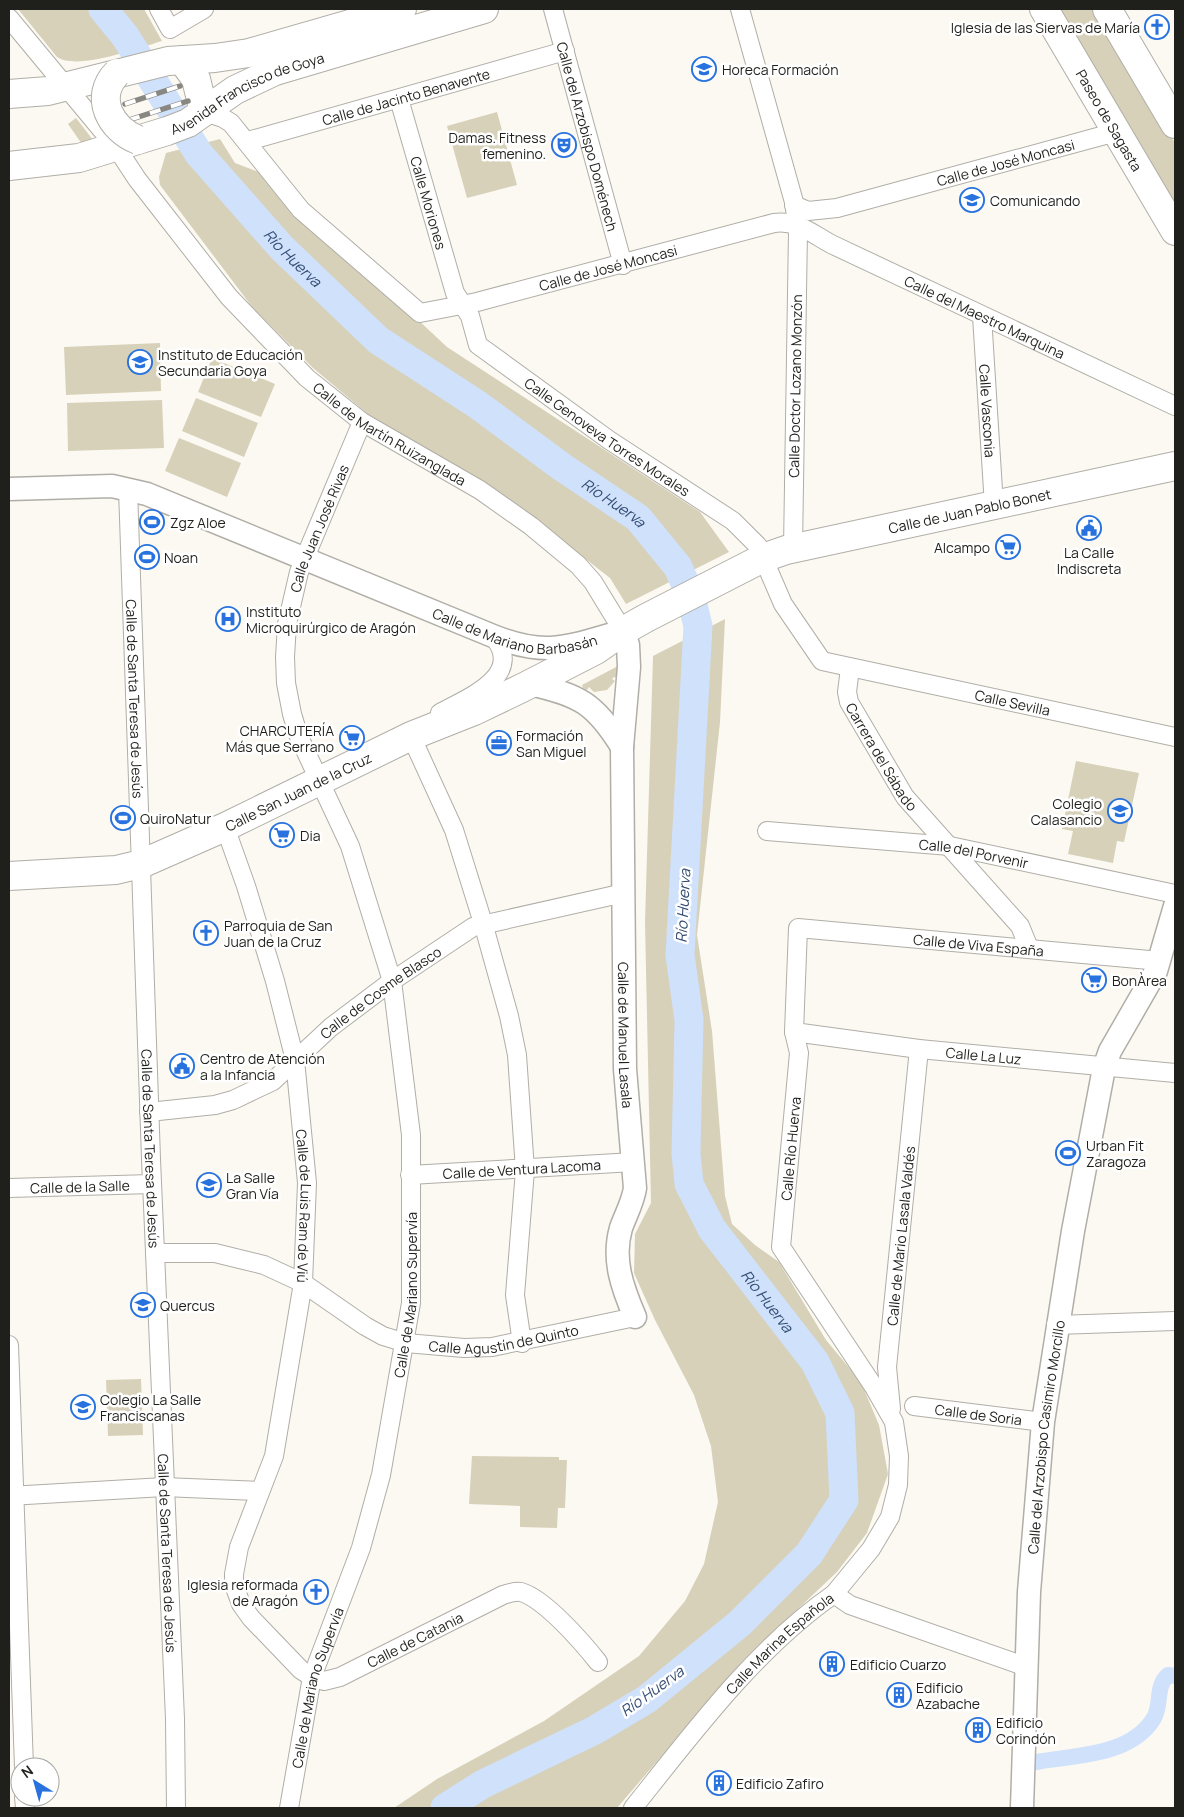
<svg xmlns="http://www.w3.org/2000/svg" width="1184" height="1817" font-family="Manrope,sans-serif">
  <rect width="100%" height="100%" fill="#fbf9f2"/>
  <!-- green -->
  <g fill="#d7d1b9">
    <path d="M 18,9 L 144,9 L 162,41 C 138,48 77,71 57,57 Z"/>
    <path d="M 1059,9 L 1096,9 L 1175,143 L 1175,206 Z"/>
    <path d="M 497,112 L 517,185 L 467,198 L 447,126 Z"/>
    <path d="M 76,118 L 93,140 L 82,144 L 68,124 Z"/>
    <path d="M 220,139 L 235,163 L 261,173 L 447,347 L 700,512 L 729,552 L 626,604 L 610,578 L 502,494 L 369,415 L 313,368 L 253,308 L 160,185 L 159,177 L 166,153 Z"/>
    <path d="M 160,343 L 161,391 L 66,395 L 64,347 Z"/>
    <path d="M 212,358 L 275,384 L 261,417 L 198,392 Z"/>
    <path d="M 196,398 L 258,423 L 244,457 L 182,431 Z"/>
    <path d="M 162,400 L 164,448 L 68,451 L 67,403 Z"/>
    <path d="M 179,438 L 241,463 L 227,497 L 165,471 Z"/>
    <path d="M 725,619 L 720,722 L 697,935 L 712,1031 L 725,1196 L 732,1224 L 755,1245 L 779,1262 L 826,1340 L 861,1382 L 879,1425 L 888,1474 L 867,1533 L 837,1572 L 743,1661 L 617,1808 L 394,1808 L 437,1779 L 544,1721 L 639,1656 L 685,1601 L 704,1564 L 718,1502 L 711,1446 L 694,1395 L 655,1320 L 634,1273 L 635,1234 L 651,1203 L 645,922 L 653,656 Z"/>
    <path d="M 618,666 L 617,678 L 614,677 L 612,679 L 615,681 L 607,690 L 594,692 L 589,687 L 587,690 L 583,688 L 582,685 Z"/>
    <path d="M 1076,761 L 1139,773 L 1124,842 L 1117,841 L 1113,863 L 1068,854 L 1073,831 L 1062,829 Z"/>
    <path d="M 141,1379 L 143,1435 L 108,1436 L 106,1380 Z"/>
    <path d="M 472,1456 L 559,1457 L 559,1460 L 567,1460 L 565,1508 L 558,1508 L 557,1528 L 520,1527 L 520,1506 L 469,1504 Z"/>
  </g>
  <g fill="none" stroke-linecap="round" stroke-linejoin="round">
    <!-- canal -->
    <path stroke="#cfe1fb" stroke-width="16" d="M 1036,1762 C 1076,1755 1131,1756 1154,1718 C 1162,1704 1155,1687 1168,1675 L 1175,1676"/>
    <!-- river -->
    <path stroke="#cfe1fb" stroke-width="29" id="s1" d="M 103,9 L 125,36 L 199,154 L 282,248 L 378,340 L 478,405 L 562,467 L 638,518 L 678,567 L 691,597 L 698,626 L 680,955 L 689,1020 L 686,1153 L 689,1184 L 712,1229 L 815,1362 L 840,1413 L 844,1500 L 809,1554 L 740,1623 L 647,1699 L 595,1730 L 483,1784 L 445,1808"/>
    <defs>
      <g id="minor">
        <path d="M 159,9 L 170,29 L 204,9"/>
        <path id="s2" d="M 553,9 L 623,265"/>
        <path d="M 740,9 L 794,202 L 798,230 L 793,548"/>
        <path id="s3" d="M 9,18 L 116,147 L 137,179 L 229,297 L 307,378 L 362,422 L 480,490 L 531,526 L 578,565 L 593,582 L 623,631"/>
        <path id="s4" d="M 399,99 L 455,293 L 470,316 L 478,345 L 609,440 L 733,521 L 758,546 L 783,604 L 822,661 L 1175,737"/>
        <path id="s5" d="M 204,112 L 223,118 L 231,123 L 301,210 L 420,313 L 477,302 L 774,223 C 797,220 811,233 831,244 L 1175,406"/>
        <path id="s6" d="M 248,141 L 565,51"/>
        <path id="s7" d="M 794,205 L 808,211 L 837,208 L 1116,132"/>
        <path id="s8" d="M 982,316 L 994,506"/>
        <path id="s9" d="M 128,489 L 151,1159 L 175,1719 L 176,1808"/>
        <path id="s10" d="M 850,668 L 847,692 L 849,702 L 905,797 L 1020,926 L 1029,948"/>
        <path d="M 440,713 C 467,698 526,676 493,636"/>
        <path d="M 417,729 L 411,736 L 454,830 L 483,923 L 509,1016 L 517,1055 L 525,1170 L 515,1295 L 522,1343"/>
        <path id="s11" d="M 225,827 L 246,886 L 275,981 L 295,1060 L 307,1183 L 303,1283 L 274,1456 L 239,1547 L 234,1574 L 234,1585 L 241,1604 L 251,1618 L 301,1670 L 312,1677 L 324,1681 L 340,1677 L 503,1595 C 509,1593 515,1591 521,1592 C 545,1599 583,1643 598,1662"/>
        <path id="s12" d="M 767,831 L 950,846 L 1175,894"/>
        <path id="s13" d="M 794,1032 L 919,1049 L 1175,1073"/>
        <path id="s14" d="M 149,1112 L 215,1105 L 233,1100 L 273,1081 L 331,1027 L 392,981 L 473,927 L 624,893"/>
        <path id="s15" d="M 410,1175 L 634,1162"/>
        <path id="s16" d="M 9,1188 L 152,1184"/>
        <path id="s17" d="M 155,1253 L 215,1253 L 264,1265 L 303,1283 L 365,1326 L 383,1336 L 406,1343 L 464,1348 L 492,1347 L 635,1317"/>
        <path d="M 1056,1325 L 1175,1321"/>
        <path d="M 9,1345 L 24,1767"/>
        <path id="s18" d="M 914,1406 L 1043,1422"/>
        <path id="s19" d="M 891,1409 L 887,1367 L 919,1049"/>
        <path d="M 9,1496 L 164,1487 L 259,1491"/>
        <path id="s20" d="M 834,1594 L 871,1549 L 890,1517 L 898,1485 L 899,1456 L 894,1422 L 874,1387 L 781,1247 L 799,1053 L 794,1032 L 798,928 L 1160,961"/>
        <path d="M 24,1797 L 25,1808"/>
        <path id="s21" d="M 289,1808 L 312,1677 L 361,1548 L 381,1475 L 411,1303 L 411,1135 L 392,981 L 350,846 L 299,737 L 292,714 L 286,683 L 285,657 L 287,624 L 299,572 L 362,422"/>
        <path id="s22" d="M 633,1808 C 692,1734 756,1648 834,1594 L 850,1605 L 1027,1667"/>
      </g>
      <g id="tertiary">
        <path id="s23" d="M 9,489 L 112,486 L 147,494 L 493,636 C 548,658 569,646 623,631 L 628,645 L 629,667 L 622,747 L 625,1069 L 635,1188 C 633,1202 626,1214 621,1228 C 612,1259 622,1287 635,1317"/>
        <path d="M 530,684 C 579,695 595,703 622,747"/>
        <path id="s24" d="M 1022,1808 L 1029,1592 L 1043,1422 L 1073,1231 L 1104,1068 L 1110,1051 L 1156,971 L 1175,906"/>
      </g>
      <g id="primary">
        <path id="s25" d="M 1044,9 L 1175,231"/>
        <path d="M 1107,9 L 1175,124"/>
        <path d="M 182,60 L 196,79 L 204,112"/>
        <path d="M 9,94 L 48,91 L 168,61 L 215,58 L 249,53 L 402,9"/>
        <path id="s26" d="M 9,166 L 79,158 L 167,131 L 188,123 L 235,90 L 275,71 L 484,9"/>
        <path id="s27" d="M 9,876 L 116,870 L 141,864 L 225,827 L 411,736 L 474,711 L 522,688 L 596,650 L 623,631 L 646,618 L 763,558 L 786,550 L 1175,466"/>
      </g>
    </defs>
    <!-- minor casing -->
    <use href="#minor" stroke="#b0aea7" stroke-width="20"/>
    <!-- tertiary casing -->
    <use href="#tertiary" stroke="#b0aea7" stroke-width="25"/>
    <!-- primary casing -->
    <use href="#primary" stroke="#b0aea7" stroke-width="30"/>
    <!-- minor -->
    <use href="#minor" stroke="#fff" stroke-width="18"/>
    <!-- tertiary -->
    <use href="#tertiary" stroke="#fff" stroke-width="22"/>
    <!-- primary -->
    <use href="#primary" stroke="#fff" stroke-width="28"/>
    <defs>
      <g id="rail">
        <path d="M 125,104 L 180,86"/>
        <path d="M 129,120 L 188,101"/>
      </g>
    </defs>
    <!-- rail casing -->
    <use href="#rail" stroke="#888782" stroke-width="5.5"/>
    <!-- rail -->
    <use href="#rail" stroke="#fff" stroke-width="4" stroke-dasharray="11" stroke-linecap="butt"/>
    <defs>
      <path id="primary-bridge" d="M 117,73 C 93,97 111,130 138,140"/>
    </defs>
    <!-- primary-bridge casing -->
    <use href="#primary-bridge" stroke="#b0aea7" stroke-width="30" stroke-linecap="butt"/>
    <!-- primary-bridge -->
    <use href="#primary-bridge" stroke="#fff" stroke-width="28"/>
  </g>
  <!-- icons -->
  <defs>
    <symbol id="church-ring" viewBox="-11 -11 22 22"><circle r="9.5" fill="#fff" stroke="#2772de" stroke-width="1.5"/><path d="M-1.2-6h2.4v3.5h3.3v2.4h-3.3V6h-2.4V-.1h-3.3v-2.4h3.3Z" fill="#2772de"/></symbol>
    <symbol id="school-ring" viewBox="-11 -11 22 22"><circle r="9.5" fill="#fff" stroke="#2772de" stroke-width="1.5"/><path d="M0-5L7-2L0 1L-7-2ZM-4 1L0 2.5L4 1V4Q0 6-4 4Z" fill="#2772de"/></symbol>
    <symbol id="theatre-ring" viewBox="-11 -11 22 22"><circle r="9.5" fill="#fff" stroke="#2772de" stroke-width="1.5"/><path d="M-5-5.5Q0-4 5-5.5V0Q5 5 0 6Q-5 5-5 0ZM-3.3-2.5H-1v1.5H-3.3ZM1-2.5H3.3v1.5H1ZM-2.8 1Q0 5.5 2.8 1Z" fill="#2772de"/></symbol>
    <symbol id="stadium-ring" viewBox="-11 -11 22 22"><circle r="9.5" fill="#fff" stroke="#2772de" stroke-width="1.5"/><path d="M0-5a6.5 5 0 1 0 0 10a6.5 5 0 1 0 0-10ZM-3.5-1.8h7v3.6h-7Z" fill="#2772de"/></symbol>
    <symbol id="civic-ring" viewBox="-11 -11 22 22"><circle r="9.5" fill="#fff" stroke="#2772de" stroke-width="1.5"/><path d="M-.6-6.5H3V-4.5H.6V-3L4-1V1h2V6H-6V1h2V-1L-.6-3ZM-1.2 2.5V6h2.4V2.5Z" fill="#2772de"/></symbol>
    <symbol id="supermarket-ring" viewBox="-11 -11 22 22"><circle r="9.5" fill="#fff" stroke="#2772de" stroke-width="1.5"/><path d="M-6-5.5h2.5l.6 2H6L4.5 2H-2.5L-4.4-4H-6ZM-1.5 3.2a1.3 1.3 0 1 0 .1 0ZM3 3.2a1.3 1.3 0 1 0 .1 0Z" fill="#2772de"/></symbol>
    <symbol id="hospital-ring" viewBox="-11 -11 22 22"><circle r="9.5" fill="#fff" stroke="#2772de" stroke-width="1.5"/><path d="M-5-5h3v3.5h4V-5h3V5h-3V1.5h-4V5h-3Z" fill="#2772de"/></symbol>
    <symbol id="office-ring" viewBox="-11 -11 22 22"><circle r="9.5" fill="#fff" stroke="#2772de" stroke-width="1.5"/><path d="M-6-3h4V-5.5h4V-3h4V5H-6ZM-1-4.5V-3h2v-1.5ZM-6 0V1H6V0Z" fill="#2772de"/></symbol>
    <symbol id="building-ring" viewBox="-11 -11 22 22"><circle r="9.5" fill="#fff" stroke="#2772de" stroke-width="1.5"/><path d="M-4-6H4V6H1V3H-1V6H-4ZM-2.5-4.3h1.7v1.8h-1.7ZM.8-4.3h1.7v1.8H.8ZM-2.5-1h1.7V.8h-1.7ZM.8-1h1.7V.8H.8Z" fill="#2772de"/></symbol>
  </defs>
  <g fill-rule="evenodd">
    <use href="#church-ring" x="1143" y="13" width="28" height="28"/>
    <use href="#school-ring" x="690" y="55" width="28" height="28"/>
    <use href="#theatre-ring" x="550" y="131" width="28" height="28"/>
    <use href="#school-ring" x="958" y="186" width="28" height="28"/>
    <use href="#school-ring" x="126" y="348" width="28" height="28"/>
    <use href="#stadium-ring" x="138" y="508" width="28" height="28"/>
    <use href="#civic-ring" x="1075" y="514" width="28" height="28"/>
    <use href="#supermarket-ring" x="994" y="533" width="28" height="28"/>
    <use href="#stadium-ring" x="133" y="543" width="28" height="28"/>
    <use href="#hospital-ring" x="214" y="605" width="28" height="28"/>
    <use href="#supermarket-ring" x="338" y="724" width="28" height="28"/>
    <use href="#office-ring" x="485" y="729" width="28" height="28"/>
    <use href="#school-ring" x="1106" y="797" width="28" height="28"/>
    <use href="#stadium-ring" x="109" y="804" width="28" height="28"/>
    <use href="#supermarket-ring" x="268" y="821" width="28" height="28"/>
    <use href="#church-ring" x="192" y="919" width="28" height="28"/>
    <use href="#supermarket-ring" x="1080" y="966" width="28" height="28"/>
    <use href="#civic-ring" x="168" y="1052" width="28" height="28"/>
    <use href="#stadium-ring" x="1054" y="1139" width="28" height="28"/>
    <use href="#school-ring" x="195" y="1171" width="28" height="28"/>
    <use href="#school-ring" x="129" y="1291" width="28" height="28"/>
    <use href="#school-ring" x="69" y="1393" width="28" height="28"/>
    <use href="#church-ring" x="302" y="1578" width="28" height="28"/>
    <use href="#building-ring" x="818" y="1650" width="28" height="28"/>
    <use href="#building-ring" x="885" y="1681" width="28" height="28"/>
    <use href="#building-ring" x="964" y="1716" width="28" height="28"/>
    <use href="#building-ring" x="705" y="1769" width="28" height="28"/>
  </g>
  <g text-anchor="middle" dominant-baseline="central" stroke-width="5" stroke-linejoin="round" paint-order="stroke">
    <!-- poi labels -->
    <g font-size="14" fill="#1f1f1c" stroke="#fff" text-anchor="start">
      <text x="1140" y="27" text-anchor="end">Iglesia de las Siervas de María</text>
      <text x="722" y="69">Horeca Formación</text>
      <text x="546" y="137" text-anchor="end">Damas. Fitness<tspan x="546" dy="16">femenino.</tspan></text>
      <text x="990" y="200">Comunicando</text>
      <text x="158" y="354">Instituto de Educación<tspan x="158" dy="16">Secundaria Goya</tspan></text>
      <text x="170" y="522">Zgz Aloe</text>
      <text x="990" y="547" text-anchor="end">Alcampo</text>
      <text x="1089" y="552" text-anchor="middle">La Calle<tspan x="1089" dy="16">Indiscreta</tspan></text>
      <text x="164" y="557">Noan</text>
      <text x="246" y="611">Instituto<tspan x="246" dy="16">Microquirúrgico de Aragón</tspan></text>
      <text x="334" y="730" text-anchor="end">CHARCUTERÍA<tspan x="334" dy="16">Más que Serrano</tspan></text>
      <text x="516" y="735">Formación<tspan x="516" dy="16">San Miguel</tspan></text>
      <text x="1102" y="803" text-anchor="end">Colegio<tspan x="1102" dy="16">Calasancio</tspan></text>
      <text x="140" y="818">QuiroNatur</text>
      <text x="300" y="835">Dia</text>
      <text x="224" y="925">Parroquia de San<tspan x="224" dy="16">Juan de la Cruz</tspan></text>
      <text x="1112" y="980">BonÀrea</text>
      <text x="200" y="1058">Centro de Atención<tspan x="200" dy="16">a la Infancia</tspan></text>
      <text x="1086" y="1145">Urban Fit<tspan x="1086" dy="16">Zaragoza</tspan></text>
      <text x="226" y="1177">La Salle<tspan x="226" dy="16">Gran Vía</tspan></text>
      <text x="160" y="1305">Quercus</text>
      <text x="100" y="1399">Colegio La Salle<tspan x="100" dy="16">Franciscanas</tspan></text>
      <text x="298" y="1584" text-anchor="end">Iglesia reformada<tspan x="298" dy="16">de Aragón</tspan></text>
      <text x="850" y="1664">Edificio Cuarzo</text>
      <text x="916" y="1687">Edificio<tspan x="916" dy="16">Azabache</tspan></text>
      <text x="996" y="1722">Edificio<tspan x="996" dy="16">Corindón</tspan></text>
      <text x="736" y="1783">Edificio Zafiro</text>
    </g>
    <!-- street labels -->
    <g font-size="14" fill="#1f1f1c" stroke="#fff">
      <text stroke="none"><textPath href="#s26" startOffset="252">Avenida Francisco de Goya</textPath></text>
      <text stroke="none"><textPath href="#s6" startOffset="164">Calle de Jacinto Benavente</textPath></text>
      <text stroke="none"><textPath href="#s25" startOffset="129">Paseo de Sagasta</textPath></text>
      <text stroke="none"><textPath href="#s2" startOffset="132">Calle del Arzobispo Doménech</textPath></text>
      <text stroke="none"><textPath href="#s7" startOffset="219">Calle de José Moncasi</textPath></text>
      <text stroke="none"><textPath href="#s4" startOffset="108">Calle Moriones</textPath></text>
      <text stroke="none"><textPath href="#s5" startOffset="492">Calle de José Moncasi</textPath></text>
      <text stroke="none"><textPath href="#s5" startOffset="896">Calle del Maestro Marquina</textPath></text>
      <text transform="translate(795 386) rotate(-89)">Calle Doctor Lozano Monzón</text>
      <text stroke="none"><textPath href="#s8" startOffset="95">Calle Vasconia</textPath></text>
      <text stroke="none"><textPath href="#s3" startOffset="568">Calle de Martín Ruizanglada</textPath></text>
      <text stroke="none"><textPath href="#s4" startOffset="418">Calle Genoveva Torres Morales</textPath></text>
      <text stroke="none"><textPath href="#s27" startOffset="1039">Calle de Juan Pablo Bonet</textPath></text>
      <text stroke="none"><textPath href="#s21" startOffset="1322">Calle Juan José Rivas</textPath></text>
      <text stroke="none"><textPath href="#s23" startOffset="534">Calle de Mariano Barbasán</textPath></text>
      <text stroke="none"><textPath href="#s9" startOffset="210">Calle de Santa Teresa de Jesús</textPath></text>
      <text stroke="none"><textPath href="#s4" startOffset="932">Calle Sevilla</textPath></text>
      <text stroke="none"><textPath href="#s10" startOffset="98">Carrera del Sábado</textPath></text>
      <text stroke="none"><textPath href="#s27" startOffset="306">Calle San Juan de la Cruz</textPath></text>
      <text stroke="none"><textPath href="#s12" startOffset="208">Calle del Porvenir</textPath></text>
      <text stroke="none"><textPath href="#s20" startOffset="902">Calle de Viva España</textPath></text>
      <text stroke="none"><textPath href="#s14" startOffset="269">Calle de Cosme Blasco</textPath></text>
      <text stroke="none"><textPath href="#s23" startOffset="1052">Calle de Manuel Lasala</textPath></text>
      <text stroke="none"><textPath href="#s13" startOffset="191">Calle La Luz</textPath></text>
      <text stroke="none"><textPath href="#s9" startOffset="660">Calle de Santa Teresa de Jesús</textPath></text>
      <text stroke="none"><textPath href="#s20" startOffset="499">Calle Río Huerva</textPath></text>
      <text stroke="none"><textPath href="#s15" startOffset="112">Calle de Ventura Lacoma</textPath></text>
      <text stroke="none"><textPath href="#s16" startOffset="71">Calle de la Salle</textPath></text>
      <text stroke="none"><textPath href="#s11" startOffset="390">Calle de Luis Ram de Viú</textPath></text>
      <text stroke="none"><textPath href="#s19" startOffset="174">Calle de Mario Lasala Valdés</textPath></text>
      <text stroke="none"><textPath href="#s21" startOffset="529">Calle de Mariano Supervía</textPath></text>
      <text stroke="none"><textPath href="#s17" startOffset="372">Calle Agustín de Quinto</textPath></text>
      <text stroke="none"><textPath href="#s18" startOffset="65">Calle de Soria</textPath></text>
      <text stroke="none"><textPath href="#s24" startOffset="372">Calle del Arzobispo Casimiro Morcillo</textPath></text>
      <text stroke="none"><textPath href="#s9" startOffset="1065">Calle de Santa Teresa de Jesús</textPath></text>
      <text stroke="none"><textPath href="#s11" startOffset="1014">Calle de Catania</textPath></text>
      <text stroke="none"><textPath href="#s22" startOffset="221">Calle Marina Española</textPath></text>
      <text stroke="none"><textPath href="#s21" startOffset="124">Calle de Mariano Supervía</textPath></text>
    </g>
    <!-- water labels -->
    <g font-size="15" font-style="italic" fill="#344d73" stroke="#fff">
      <text stroke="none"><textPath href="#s1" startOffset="314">Río Huerva</textPath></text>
      <text stroke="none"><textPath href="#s1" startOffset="719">Río Huerva</textPath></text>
      <text transform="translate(683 906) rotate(-87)">Río Huerva</text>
      <text stroke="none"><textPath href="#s1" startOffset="1574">Río Huerva</textPath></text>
      <text transform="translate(652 1691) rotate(-36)">Río Huerva</text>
    </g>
  </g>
  <!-- border -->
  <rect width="1184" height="1817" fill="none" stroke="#1f1f1c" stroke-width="20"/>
  <!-- north arrow -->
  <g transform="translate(35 1782) rotate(323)"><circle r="24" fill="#ffffff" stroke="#a5a5a4"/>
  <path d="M0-4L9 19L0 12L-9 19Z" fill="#2772de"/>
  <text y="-8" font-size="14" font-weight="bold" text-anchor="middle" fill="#1f1f1c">N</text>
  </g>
</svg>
